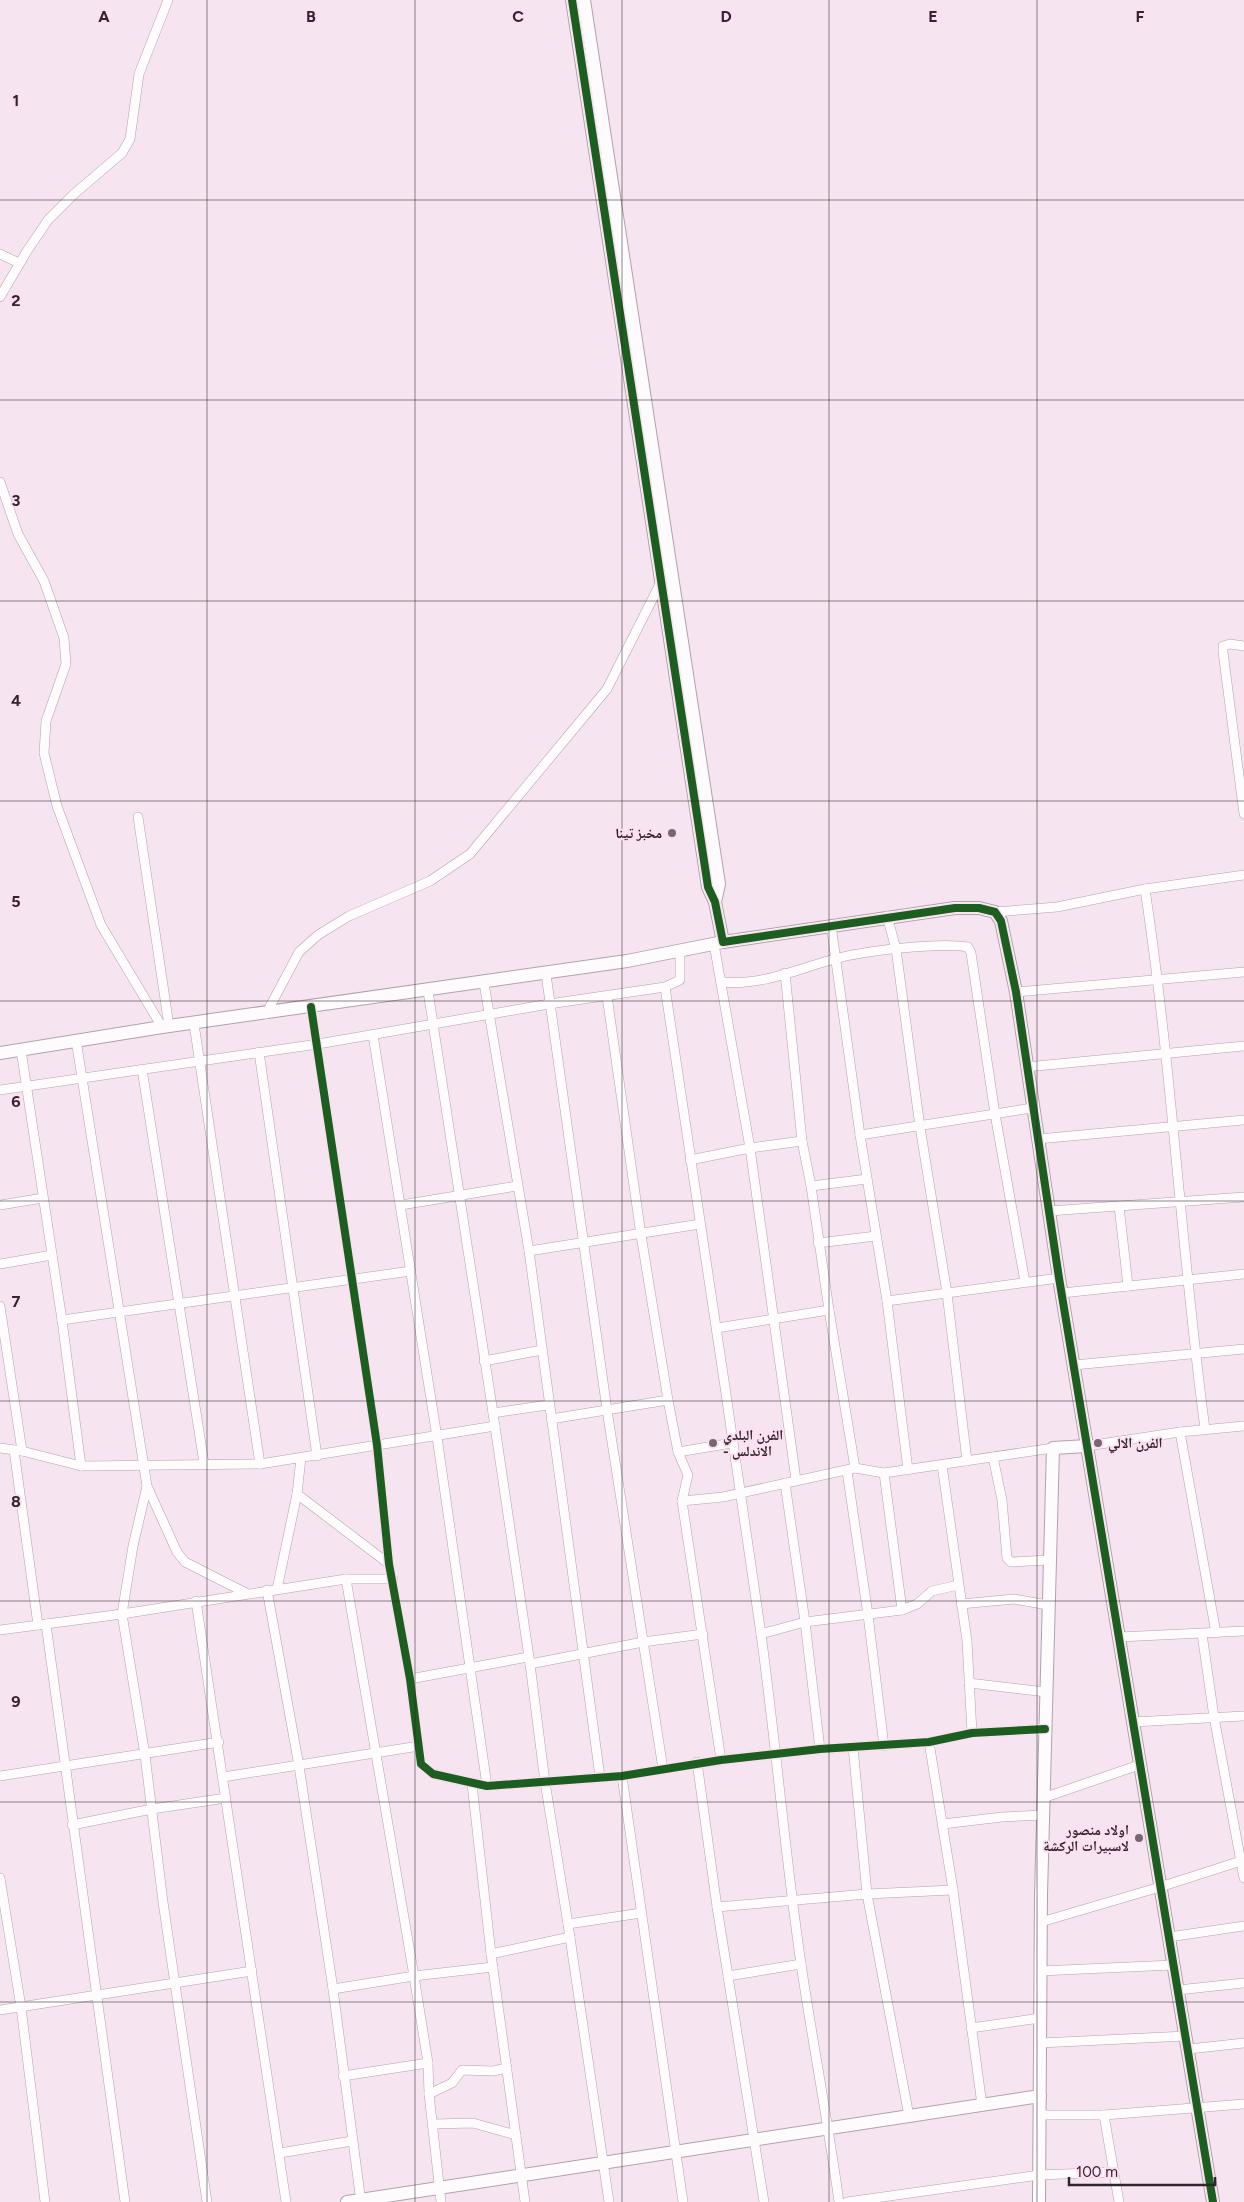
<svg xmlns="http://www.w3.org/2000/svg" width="1244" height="2202" font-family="Figtree,'Noto Naskh Arabic',sans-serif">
  <rect width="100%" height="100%" fill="#f6e5f0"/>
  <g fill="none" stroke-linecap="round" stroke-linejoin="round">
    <defs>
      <g id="street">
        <path d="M 0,254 L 19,263"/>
        <path d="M 0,297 L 27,251 L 48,220 L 74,194 L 122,153 L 130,139 L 139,74 L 168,0"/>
        <path d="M 0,482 L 18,534 L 44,581 L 64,638 L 66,664 L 46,721 L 44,753 L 57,806 L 101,925 L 162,1027"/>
        <path d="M 1244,646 L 1230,644 L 1223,646 L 1223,652 L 1244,814"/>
        <path d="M 138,817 L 169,1026"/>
        <path d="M 1145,889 C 1172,1068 1181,1250 1205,1429"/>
        <path d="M 995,912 L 1057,907 L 1145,889 L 1244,875"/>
        <path d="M 887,916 L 896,949 L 920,1127 L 947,1293 L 967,1461"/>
        <path d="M 831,925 L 860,1135 L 887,1301 L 908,1470"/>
        <path d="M 714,944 L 750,1148 L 796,1480"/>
        <path d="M 785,973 L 802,1141 L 811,1186 L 829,1310 L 855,1468"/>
        <path d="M 546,974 L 607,1410 L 663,1769"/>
        <path d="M 723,982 C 761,986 798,969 834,959 C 864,951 938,942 968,947 L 971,953 L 995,1114 L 1025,1282"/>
        <path d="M 484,983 L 529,1251 L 600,1777"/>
        <path d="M 665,987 C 696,1203 731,1418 761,1634 C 776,1744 785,1855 801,1964 C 813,2044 828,2122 839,2202"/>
        <path d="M 428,991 L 493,1413 L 530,1664 L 545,1782 L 568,1924 L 609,2202"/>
        <path d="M 1016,992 L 1244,972"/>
        <path d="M 607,996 L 641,1235 L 668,1400 L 678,1452 L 688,1475 L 682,1501 L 721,1760"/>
        <path d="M 311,1007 L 377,1445 L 389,1564 L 410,1679 L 421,1764 L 433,1774 L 487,1786 L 622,1776 L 721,1760 L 820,1749 L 929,1742 L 972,1733 L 1045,1729"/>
        <path d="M 266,1014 L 299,952 L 318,935 L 349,916 L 430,881 L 470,854 L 607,689 L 661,582"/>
        <path d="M 194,1024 L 260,1464"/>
        <path d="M 373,1035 L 437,1437 L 487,1786"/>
        <path d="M 76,1040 L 147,1486 L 133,1546 L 122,1614 L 145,1755 L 163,1902 L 207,2202"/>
        <path d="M 21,1050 L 62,1320 L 81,1466"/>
        <path d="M 259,1052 L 317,1456"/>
        <path d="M 1026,1067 L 1244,1046"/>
        <path d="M 142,1069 L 204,1463"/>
        <path d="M 0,1090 L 318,1044 L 549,1004 L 665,987 L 680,980 L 680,951"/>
        <path d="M 860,1135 L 1032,1108"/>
        <path d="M 1038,1139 L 1244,1120"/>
        <path d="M 690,1160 L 750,1148 L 802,1141"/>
        <path d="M 811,1186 L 867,1179"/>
        <path d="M 0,1205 L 43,1198"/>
        <path d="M 401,1205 L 517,1186"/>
        <path d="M 1119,1206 L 1128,1286"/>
        <path d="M 1049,1211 L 1244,1197"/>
        <path d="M 818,1243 L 876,1236"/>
        <path d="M 529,1251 L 700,1224"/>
        <path d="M 0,1264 L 52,1255"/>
        <path d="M 1062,1293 L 1244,1274"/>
        <path d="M 887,1301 L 1059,1278"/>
        <path d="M 0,1306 L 22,1451"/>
        <path d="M 62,1320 L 411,1271"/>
        <path d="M 717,1328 L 829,1310"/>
        <path d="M 484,1361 L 542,1350"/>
        <path d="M 1074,1365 L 1244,1349"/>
        <path d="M 493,1413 L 548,1405"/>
        <path d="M 551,1419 L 668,1400"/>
        <path d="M 1180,1432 L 1216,1633"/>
        <path d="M 1087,1446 L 1180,1432 L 1244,1426"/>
        <path d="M 0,1448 L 22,1451 L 81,1466 L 260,1464 L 495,1426"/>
        <path d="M 14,1450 L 38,1625"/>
        <path d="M 678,1452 L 732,1443"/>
        <path d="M 993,1457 L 1002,1500 L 1007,1558 L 1011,1562 L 1049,1560"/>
        <path d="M 942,1465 L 967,1641 L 972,1733"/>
        <path d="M 847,1471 L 868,1615 L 884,1746"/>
        <path d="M 884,1473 L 902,1610"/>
        <path d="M 785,1483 L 805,1622 L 820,1749"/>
        <path d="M 147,1486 L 177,1552 L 185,1562 L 246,1593"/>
        <path d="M 297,1494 L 389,1564"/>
        <path d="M 682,1501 L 723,1497 L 855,1468 L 884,1473 L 1053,1448"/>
        <path d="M 277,1589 L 297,1494 L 301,1458"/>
        <path d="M 267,1590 L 299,1766 L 333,1989 L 361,2202"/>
        <path d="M 196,1601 L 286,2202"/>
        <path d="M 961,1604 L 1014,1599 L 1048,1605"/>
        <path d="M 46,1624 L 125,2202"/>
        <path d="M 0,1630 L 122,1614 L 346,1579 L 393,1579"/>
        <path d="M 761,1634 L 805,1622 L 902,1610 L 917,1604 L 932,1591 L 958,1585"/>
        <path d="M 1202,1634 L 1214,1717 L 1244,1878"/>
        <path d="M 1119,1637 L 1244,1631"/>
        <path d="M 530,1664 L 643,1642 L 703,1634"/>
        <path d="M 410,1679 L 528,1657"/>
        <path d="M 969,1683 L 1046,1692"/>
        <path d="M 1133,1722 L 1244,1716"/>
        <path d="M 929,1742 L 953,1890 L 982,2105"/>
        <path d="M 853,1747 L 867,1894 L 909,2116"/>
        <path d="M 697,1762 L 717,1907 L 764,2202"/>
        <path d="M 0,1776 L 219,1742"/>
        <path d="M 622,1776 L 683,2202"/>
        <path d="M 223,1777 L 419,1746"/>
        <path d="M 472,1784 L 491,1954 L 525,2202"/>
        <path d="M 1043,1798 L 1139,1765"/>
        <path d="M 943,1824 L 1002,1817 L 1043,1815"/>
        <path d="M 72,1825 L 152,1809 L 226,1798"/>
        <path d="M 0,1878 L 21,2007 L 45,2202"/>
        <path d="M 717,1907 L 867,1894 L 953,1890"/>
        <path d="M 1041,1922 L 1160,1887 L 1244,1860"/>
        <path d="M 568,1924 L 641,1913"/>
        <path d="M 1169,1937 L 1244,1926"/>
        <path d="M 491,1954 L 570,1937"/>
        <path d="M 1040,1971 L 1173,1965"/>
        <path d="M 728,1976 L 801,1964"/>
        <path d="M 333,1989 L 414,1976 L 346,1579"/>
        <path d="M 1178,1990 L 1244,1983"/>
        <path d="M 0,2010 L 252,1971"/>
        <path d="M 971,2028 L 1040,2018"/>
        <path d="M 1040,2043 L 1186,2036"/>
        <path d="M 1189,2049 L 1244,2043"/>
        <path d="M 343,2076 L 428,2063"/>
        <path d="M 429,2094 L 452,2083 L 462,2070 L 493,2071 L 507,2068"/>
        <path d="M 1040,2115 L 1104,2115 L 1244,2104"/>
        <path d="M 1104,2115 L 1119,2202"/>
        <path d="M 433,2124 L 473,2123 L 516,2135"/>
        <path d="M 280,2153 L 352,2141"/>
        <path d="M 441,2202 L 429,2094 L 428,2063 L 414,1976 L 493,1967"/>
        <path d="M 847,2202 L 1039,2175 L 1113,2172"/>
      </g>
      <g id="secondary">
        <path d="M 572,0 L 708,887 L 715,902 L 723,942 L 955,908 L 979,908 L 995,912 L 1001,921 L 1016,992 L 1059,1278 L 1213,2202"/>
        <path d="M 584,0 L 719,884 L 715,902"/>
        <path d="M 0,1053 L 162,1027 L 627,961 L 723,942"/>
        <path d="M 347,2202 L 1040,2096"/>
        <path d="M 1039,2202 L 1041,1895 L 1053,1448 L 1087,1446"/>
      </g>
    </defs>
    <!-- street casing -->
    <use href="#street" stroke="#b0a2ab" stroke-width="10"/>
    <!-- secondary casing -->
    <use href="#secondary" stroke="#b0a2ab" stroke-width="14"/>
    <!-- street -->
    <use href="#street" stroke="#fefbfd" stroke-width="9"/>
    <!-- secondary -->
    <use href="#secondary" stroke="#fefbfd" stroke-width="12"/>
    <defs>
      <g id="cycleway">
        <path d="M 572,0 L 708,887 L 715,902 L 723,942 L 955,908 L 979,908 L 995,912 L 1001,921 L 1016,992 L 1059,1278 L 1213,2202"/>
        <path d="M 311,1007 L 377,1445 L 389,1564 L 410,1679 L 421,1764 L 433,1774 L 487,1786 L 622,1776 L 721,1760 L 820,1749 L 929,1742 L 972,1733 L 1045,1729"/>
      </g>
    </defs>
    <!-- cycleway casing -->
    <use href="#cycleway" stroke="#fcdff1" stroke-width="11"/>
    <!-- cycleway -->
    <use href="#cycleway" stroke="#1b5e20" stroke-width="8"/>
  </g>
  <!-- grid -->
  <path fill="none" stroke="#31242c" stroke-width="1" stroke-opacity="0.55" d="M 207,0 L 207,2202M 415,0 L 415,2202M 622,0 L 622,2202M 829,0 L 829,2202M 1037,0 L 1037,2202M 0,200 L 1244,200M 0,400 L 1244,400M 0,601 L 1244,601M 0,801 L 1244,801M 0,1001 L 1244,1001M 0,1201 L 1244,1201M 0,1401 L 1244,1401M 0,1601 L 1244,1601M 0,1802 L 1244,1802M 0,2002 L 1244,2002"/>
  <!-- markers -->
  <g fill="#766871" stroke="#fcdff1" stroke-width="2">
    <circle cx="672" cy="833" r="5"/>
    <circle cx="713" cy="1443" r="5"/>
    <circle cx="1098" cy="1443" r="5"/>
    <circle cx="1139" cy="1838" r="5"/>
  </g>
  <g text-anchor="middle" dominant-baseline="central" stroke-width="4" stroke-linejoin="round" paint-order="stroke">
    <!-- poi labels -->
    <g font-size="14" font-weight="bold" fill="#31242c" stroke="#fcdff1" text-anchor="end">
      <text x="662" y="833">مخبز تينا</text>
      <text x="723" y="1435" text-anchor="start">الفرن البلدي<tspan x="723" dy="16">- الاندلس</tspan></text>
      <text x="1108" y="1443" text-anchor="start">الفرن الالي</text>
      <text x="1129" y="1830">اولاد منصور<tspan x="1129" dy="16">لاسبيرات الركشة</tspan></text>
    </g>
  </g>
  <g font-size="16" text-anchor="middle" font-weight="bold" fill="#31242c" stroke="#fcdff1" stroke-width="4" stroke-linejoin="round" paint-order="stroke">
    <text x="104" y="22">A</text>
    <text x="311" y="22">B</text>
    <text x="518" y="22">C</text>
    <text x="726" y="22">D</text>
    <text x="933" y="22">E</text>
    <text x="1140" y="22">F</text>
    <text x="16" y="106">1</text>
    <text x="16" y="306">2</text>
    <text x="16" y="506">3</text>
    <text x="16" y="706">4</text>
    <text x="16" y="907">5</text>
    <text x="16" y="1107">6</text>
    <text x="16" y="1307">7</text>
    <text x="16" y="1507">8</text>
    <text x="16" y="1707">9</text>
  </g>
  <!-- scale -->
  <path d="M1069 2177v8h146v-8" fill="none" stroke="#31242c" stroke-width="2.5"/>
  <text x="1076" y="2177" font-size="15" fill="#31242c" stroke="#fcdff1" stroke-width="4" paint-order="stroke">100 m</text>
</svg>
